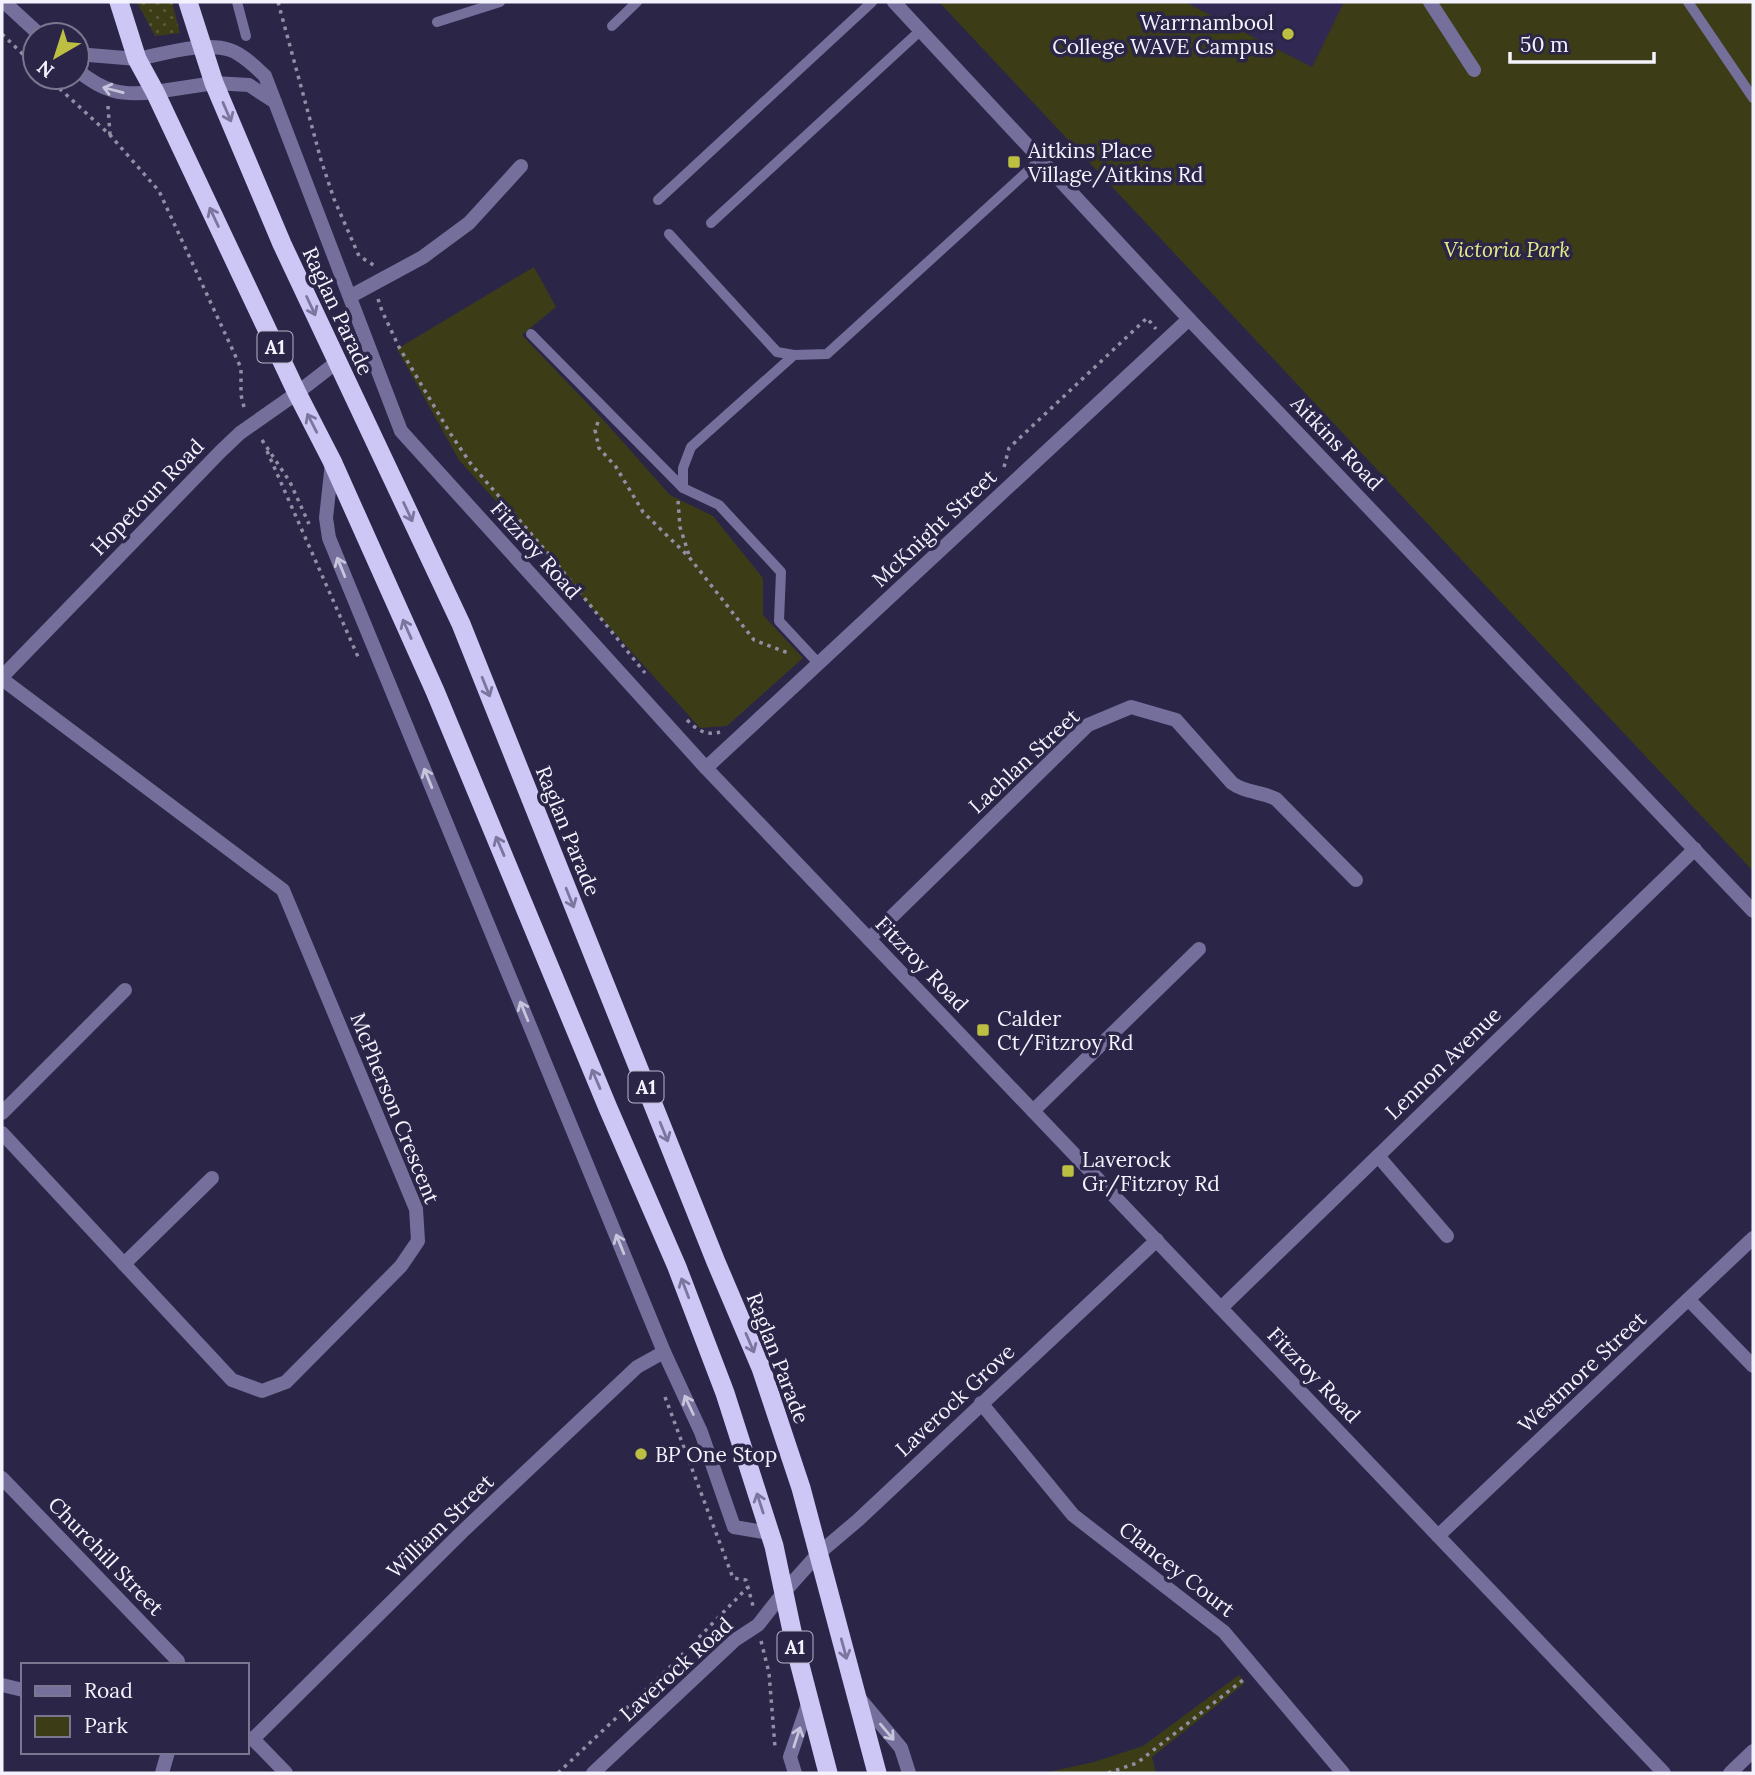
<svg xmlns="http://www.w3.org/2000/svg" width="1755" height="1775" font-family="Lora,serif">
  <defs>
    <pattern id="grass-dots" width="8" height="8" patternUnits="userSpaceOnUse" patternTransform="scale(1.75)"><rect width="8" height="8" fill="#3c3d17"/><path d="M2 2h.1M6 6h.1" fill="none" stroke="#595a3a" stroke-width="1.8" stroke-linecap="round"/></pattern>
  </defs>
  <rect width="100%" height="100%" fill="#2b2548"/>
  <!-- built -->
  <path fill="#312953" d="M 1185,2 L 1344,2 L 1312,67 Z"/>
  <!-- grass -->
  <path fill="url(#grass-dots)" d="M 137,2 L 172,2 L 180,33 L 155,36 Z"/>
  <!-- park -->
  <g fill="#3c3d17">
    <path d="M 939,2 L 1185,2 L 1312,67 L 1344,2 L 1753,2 L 1753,871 Z"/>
    <path d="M 534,267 L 556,307 L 522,335 L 607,424 L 670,495 L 713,516 L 763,578 L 763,615 L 803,658 L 727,726 L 700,728 L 459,460 L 397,349 Z"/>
    <path d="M 1239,1675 L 1245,1683 L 1152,1757 L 1156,1773 L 1044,1773 L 1094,1762 L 1143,1746 Z"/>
  </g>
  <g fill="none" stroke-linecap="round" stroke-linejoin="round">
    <!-- path -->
    <g stroke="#928fa5" stroke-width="3.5" stroke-dasharray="3.5 5" stroke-linecap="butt">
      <path d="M 278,2 L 321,160 L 334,199 L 359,256 L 375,266"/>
      <path d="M 2,34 L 35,66"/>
      <path d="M 47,77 L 110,135 L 159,191 L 241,368 L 241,395 L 244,407"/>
      <path d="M 108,106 L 110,135"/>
      <path d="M 378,299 L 382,311 L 399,347 L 450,433 L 471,464 L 552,558 L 645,673"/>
      <path d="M 598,422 L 595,430 L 599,448 L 616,467 L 643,512 L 689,557 L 754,640 L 788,653"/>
      <path d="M 262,440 L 290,482 L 309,524"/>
      <path d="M 267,451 L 359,659"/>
      <path d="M 1004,467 L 1009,448 L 1147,318 L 1156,329"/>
      <path d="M 678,501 L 680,527 L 689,555"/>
      <path d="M 687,720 C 697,730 706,736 720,732"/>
      <path d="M 665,1397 L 733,1578 L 746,1580 L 753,1606"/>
      <path d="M 761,1641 L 769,1673 L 775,1747"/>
      <path d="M 558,1773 L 671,1666 L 748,1587"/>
      <path d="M 1108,1773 L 1137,1763 L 1243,1680"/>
    </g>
    <!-- service -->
    <g stroke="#746f9b" stroke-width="10">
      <path d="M 237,2 L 246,36"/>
      <path d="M 1688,2 L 1753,98"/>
      <path d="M 437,22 L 500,2"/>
      <path d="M 612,26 L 637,2"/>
      <path d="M 658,200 L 872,2"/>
      <path d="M 711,223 L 921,30"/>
      <path d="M 669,234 L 777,352 L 794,355 L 827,354 L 1041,159"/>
      <path d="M 531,334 L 683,488 L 719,505 L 781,572 L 779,621 L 819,664"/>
      <path d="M 683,488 L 683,468 L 691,447 L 794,355"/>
    </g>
    <!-- minor -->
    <g stroke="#746f9b" stroke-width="14">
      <path d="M 4,2 L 40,35"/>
      <path d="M 1430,2 L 1474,70"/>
      <path d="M 77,54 L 137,59"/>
      <path d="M 77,70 C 104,92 121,96 155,92"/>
      <path d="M 351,296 L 423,257 L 469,223 L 521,166"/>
      <path d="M 297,393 L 337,362"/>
      <path d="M 332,463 L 326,518 L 329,538 L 664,1352 L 701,1432 L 734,1527 L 769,1533"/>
      <path d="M 2,679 L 283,890 L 416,1209 L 418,1241 L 401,1266 L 286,1382 L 262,1391 L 232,1380 L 2,1133"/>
      <path d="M 706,768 L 1189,319"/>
      <path d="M 869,939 L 1088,725 L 1131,707 L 1176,720 L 1232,783 C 1245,793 1261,791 1276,799 L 1356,880"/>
      <path d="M 1033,1111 L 1199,949"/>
      <path d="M 2,1113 L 125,990"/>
      <path d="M 1378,1156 L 1447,1236"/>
      <path d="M 124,1264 L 212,1178"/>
      <path d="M 1689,1300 L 1753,1366"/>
      <path d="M 1221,1308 L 1695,849"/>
      <path d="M 981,1403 L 1073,1515 L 1224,1632 L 1343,1773"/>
      <path d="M 2,1478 L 178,1661 L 178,1665"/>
      <path d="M 1438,1536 L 1753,1238"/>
      <path d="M 784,1592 L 818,1554 L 857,1521 L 1157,1240"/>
      <path d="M 2,1685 L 23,1690"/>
      <path d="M 860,1699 L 901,1748 L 909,1773"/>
      <path d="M 247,1738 L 253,1739 L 286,1773"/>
      <path d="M 253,1739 L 462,1532 L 637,1367 L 664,1352"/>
      <path d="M 162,1773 L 168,1752"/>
      <path d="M 795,1773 L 790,1757 L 809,1701"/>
      <path d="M 1730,1773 L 1753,1751"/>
    </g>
    <!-- tertiary -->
    <g stroke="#746f9b" stroke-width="14">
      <path d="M 894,2 L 1189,319 L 1753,911"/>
      <path d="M 137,59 C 163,54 205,41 230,50 C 244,55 255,67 265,76 L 401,431 L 706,768 L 1664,1773"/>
      <path d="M 155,92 L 214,83 L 249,85 L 275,102"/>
      <path d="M 2,677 L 220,452 L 240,433 L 297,393"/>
      <path d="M 593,1773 L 735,1640 L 758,1625 L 784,1592"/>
    </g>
    <!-- trunk -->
    <g stroke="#cdc7f6" stroke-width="19">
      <path d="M 119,2 L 137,59 L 155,92 L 297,393 L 332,461 L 435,691 L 608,1108 L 677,1267 L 725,1393 L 774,1546 L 796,1650 L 828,1773"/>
      <path d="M 188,2 L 214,83 L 282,244 L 461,624 L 716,1262 L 761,1368 L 801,1488 L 877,1773"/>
    </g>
  </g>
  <!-- one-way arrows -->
  <defs><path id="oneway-shaft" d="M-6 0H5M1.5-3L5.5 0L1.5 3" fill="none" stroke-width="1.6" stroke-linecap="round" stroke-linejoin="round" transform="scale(1.75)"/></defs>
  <g stroke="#c7c5db">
    <use href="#oneway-shaft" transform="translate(113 90) rotate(-165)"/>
    <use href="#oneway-shaft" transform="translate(341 567) rotate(-112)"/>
    <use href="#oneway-shaft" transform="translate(428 778) rotate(-112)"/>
    <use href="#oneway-shaft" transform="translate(524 1011) rotate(-112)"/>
    <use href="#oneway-shaft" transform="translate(620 1244) rotate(-112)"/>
    <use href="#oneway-shaft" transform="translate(689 1405) rotate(-115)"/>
    <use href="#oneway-shaft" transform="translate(887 1732) rotate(50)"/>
    <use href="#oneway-shaft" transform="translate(797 1737) rotate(-72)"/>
  </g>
  <g stroke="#7c769f">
    <use href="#oneway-shaft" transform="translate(227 112) rotate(67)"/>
    <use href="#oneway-shaft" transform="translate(214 217) rotate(-115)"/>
    <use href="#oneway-shaft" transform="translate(311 306) rotate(65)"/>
    <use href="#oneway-shaft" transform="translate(312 423) rotate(-117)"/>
    <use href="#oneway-shaft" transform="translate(408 512) rotate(65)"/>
    <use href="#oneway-shaft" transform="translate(407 629) rotate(-114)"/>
    <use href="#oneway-shaft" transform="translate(486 687) rotate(68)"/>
    <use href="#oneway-shaft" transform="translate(500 846) rotate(-113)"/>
    <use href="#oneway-shaft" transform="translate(570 898) rotate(68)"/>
    <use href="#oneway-shaft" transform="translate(596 1079) rotate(-113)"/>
    <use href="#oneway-shaft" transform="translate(664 1132) rotate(68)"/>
    <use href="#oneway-shaft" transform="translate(685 1288) rotate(-111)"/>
    <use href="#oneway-shaft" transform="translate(750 1343) rotate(67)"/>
    <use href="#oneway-shaft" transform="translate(760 1503) rotate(-108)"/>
    <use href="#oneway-shaft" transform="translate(844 1649) rotate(75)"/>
  </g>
  <!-- markers -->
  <g fill="#bdbf43" stroke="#2b2548" stroke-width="2.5">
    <circle cx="1288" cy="34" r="7"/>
    <rect x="1007" y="155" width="14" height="14" rx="3.5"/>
    <rect x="976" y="1023" width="14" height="14" rx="3.5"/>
    <rect x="1061" y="1164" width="14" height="14" rx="3.5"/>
    <circle cx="641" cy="1454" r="7"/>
  </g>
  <g text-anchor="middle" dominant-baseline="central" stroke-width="7" stroke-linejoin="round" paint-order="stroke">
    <!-- shield labels -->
    <g fill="#2b2548" stroke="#b8b5c7" stroke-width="2">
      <rect x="257.5" y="331.5" width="35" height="31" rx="5"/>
      <rect x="628.5" y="1071.5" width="35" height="31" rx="5"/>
      <rect x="777.5" y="1631.5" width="35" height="31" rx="5"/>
    </g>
    <g font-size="19" font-weight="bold" fill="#f4f3fd">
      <text x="275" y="347">A1</text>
      <text x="646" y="1087">A1</text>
      <text x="795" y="1647">A1</text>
    </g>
    <!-- poi labels -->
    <g font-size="21" fill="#f4f3fd" stroke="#2b2548" text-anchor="start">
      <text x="1274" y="22" text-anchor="end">Warrnambool<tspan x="1274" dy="24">College WAVE Campus</tspan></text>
      <text x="1028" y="150">Aitkins Place<tspan x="1028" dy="24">Village/Aitkins Rd</tspan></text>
      <text x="997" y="1018">Calder<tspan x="997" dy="24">Ct/Fitzroy Rd</tspan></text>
      <text x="1082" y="1159">Laverock<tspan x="1082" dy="24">Gr/Fitzroy Rd</tspan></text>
      <text x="655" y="1454">BP One Stop</text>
    </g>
    <!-- park labels -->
    <g font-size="21" font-style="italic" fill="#e6e988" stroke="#2b2548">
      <text x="1507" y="249">Victoria Park</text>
    </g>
    <!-- street labels -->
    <g font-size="21" fill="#f4f3fd" stroke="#2b2548">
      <text transform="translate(338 311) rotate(65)">Raglan Parade</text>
      <text transform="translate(1337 443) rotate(46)">Aitkins Road</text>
      <text transform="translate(147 497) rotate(-46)">Hopetoun Road</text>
      <text transform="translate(934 528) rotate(-43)">McKnight Street</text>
      <text transform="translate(536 550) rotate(48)">Fitzroy Road</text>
      <text transform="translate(1024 761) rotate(-43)">Lachlan Street</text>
      <text transform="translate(568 831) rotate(68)">Raglan Parade</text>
      <text transform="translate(922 964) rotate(46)">Fitzroy Road</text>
      <text transform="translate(1443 1063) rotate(-44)">Lennon Avenue</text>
      <text transform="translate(395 1108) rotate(68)">McPherson Crescent</text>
      <text transform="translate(778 1358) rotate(69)">Raglan Parade</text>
      <text transform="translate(1582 1372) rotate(-43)">Westmore Street</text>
      <text transform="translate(1314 1375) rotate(46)">Fitzroy Road</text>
      <text transform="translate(955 1400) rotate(-43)">Laverock Grove</text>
      <text transform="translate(440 1526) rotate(-44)">William Street</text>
      <text transform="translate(106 1556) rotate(46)">Churchill Street</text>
      <text transform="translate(1177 1569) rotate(38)">Clancey Court</text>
      <text transform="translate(676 1669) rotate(-42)">Laverock Road</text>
    </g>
  </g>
  <!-- border -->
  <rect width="1755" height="1775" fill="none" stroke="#f4f3fd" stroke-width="7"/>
  <!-- legend -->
  <rect x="21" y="1663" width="228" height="91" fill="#2b2548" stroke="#7b7790" stroke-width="2"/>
  <rect x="35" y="1686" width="35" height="10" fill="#746f9b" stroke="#7b7790" stroke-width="2"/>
  <text x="84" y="1698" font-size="21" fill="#f4f3fd">Road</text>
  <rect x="35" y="1716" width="35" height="21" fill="#3c3d17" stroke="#7b7790" stroke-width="2"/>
  <text x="84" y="1733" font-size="21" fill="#f4f3fd">Park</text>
  <!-- north arrow -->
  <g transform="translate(56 56) rotate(219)"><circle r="33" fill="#2b2548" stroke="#7b7790" stroke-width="2"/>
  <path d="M0-5L12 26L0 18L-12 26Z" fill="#bdbf43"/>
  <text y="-10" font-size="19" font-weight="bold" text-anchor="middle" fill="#f4f3fd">N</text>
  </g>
  <!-- scale -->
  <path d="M1510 52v10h144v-10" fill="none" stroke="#f4f3fd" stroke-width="3.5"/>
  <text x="1520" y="52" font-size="21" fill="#f4f3fd" stroke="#2b2548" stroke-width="5" paint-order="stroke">50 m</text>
</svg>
